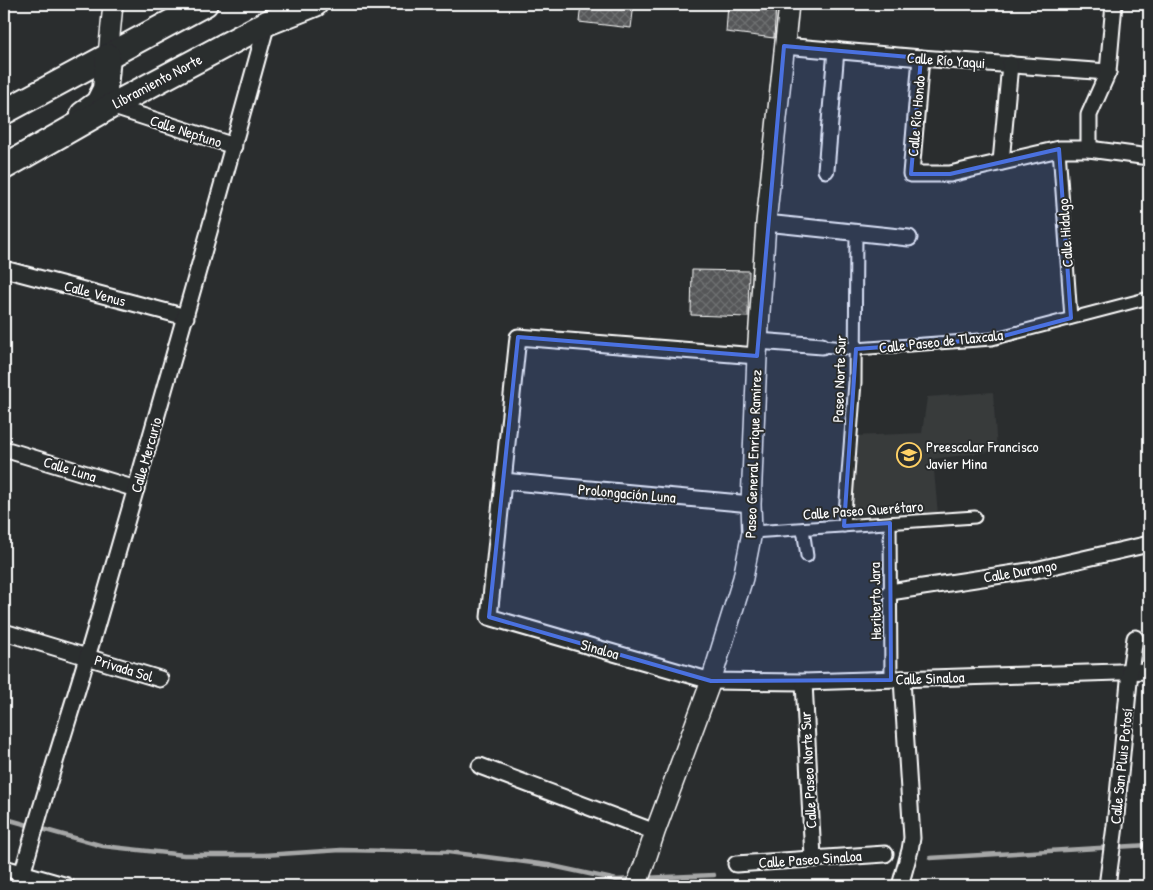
<svg xmlns="http://www.w3.org/2000/svg" width="1153" height="890" font-family="'Patrick Hand',sans-serif">
  <defs>
    <pattern id="building-cross-hatch" width="8" height="8" patternUnits="userSpaceOnUse" patternTransform="scale(1.25)"><rect width="8" height="8" fill="#555758"/><path d="M0 0l8 8M0 8l8-8" fill="none" stroke="#6e7071"/></pattern>
  </defs>
  <rect width="100%" height="100%" fill="#2a2d2e"/>
  <filter id="ink" filterUnits="userSpaceOnUse"><feTurbulence type="fractalNoise" baseFrequency=".02" numOctaves="2"/><feDisplacementMap in="SourceGraphic" scale="10" xChannelSelector="R" yChannelSelector="G"/><feConvolveMatrix kernelMatrix="1 2 1 2 8 2 1 2 1" color-interpolation-filters="sRGB"/></filter>
  <g filter="url(#ink)">
    <!-- built -->
    <path fill="#373a3b" d="M 993,392 L 997,451 L 933,459 L 938,514 L 850,514 L 853,436 L 922,433 L 927,397 Z"/>
    <g fill="none" stroke-linecap="round" stroke-linejoin="round">
      <!-- stream -->
      <g stroke="#a6a7a7" stroke-width="4.5">
        <path d="M 4,817 L 10,820 L 103,846 L 184,855 L 264,855 L 341,850 L 448,852 L 548,865 L 617,880 L 633,879"/>
        <path d="M 930,858 L 1149,845"/>
        <path d="M 643,878 L 714,875"/>
      </g>
    </g>
    <!-- building -->
    <g fill="url(#building-cross-hatch)" stroke="#fff">
      <path d="M 581,4 L 634,4 L 631,28 L 579,22 Z"/>
      <path d="M 728,4 L 776,4 L 774,38 L 726,32 Z"/>
      <path d="M 692,270 L 749,271 L 748,317 L 691,315 Z"/>
    </g>
    <g fill="none" stroke-linecap="round" stroke-linejoin="round">
      <defs>
        <g id="pedestrian">
          <path d="M 1059,149 L 1071,318"/>
          <path d="M 822,346 L 856,349 L 992,339 L 1149,298"/>
          <path d="M 890,523 L 891,680"/>
          <path d="M 844,526 L 855,382 L 856,232"/>
          <path d="M 803,529 L 807,556"/>
          <path d="M 752,532 L 975,517"/>
        </g>
        <g id="minor">
          <path d="M 784,46 L 921,58 L 1108,72"/>
          <path d="M 921,58 L 911,174 L 950,174 L 1059,149 L 1089,149 L 1149,157"/>
          <path d="M 111,106 L 234,146"/>
          <path d="M 1089,149 L 1089,115 L 1108,72 L 1114,4"/>
          <path d="M 1001,162 L 1010,64"/>
          <path d="M 826,170 L 836,50"/>
          <path d="M 766,223 L 909,238"/>
          <path d="M 4,269 L 186,317"/>
          <path d="M 758,341 L 822,346"/>
          <path d="M 757,356 L 518,337 L 489,617 L 711,681 L 804,682 L 1149,671"/>
          <path d="M 4,449 L 136,489"/>
          <path d="M 503,481 L 751,504"/>
          <path d="M 890,592 L 1035,570 L 1149,544"/>
          <path d="M 4,632 L 160,679"/>
          <path d="M 804,682 L 813,858"/>
          <path d="M 480,766 L 655,832"/>
          <path d="M 736,864 L 885,854"/>
          <path d="M 4,868 L 67,886"/>
          <path d="M 19,886 C 42,799 71,713 96,627 C 154,426 212,225 267,23"/>
          <path d="M 900,886 L 910,850 L 912,838 L 902,679"/>
          <path d="M 1107,886 L 1115,826 L 1130,671 L 1135,638"/>
        </g>
        <g id="tertiary">
          <path d="M 108,56 L 113,4"/>
          <path d="M 636,886 L 644,865 L 655,832 L 711,681 L 743,578 L 752,532 L 751,504 L 757,356 L 766,223 L 789,4"/>
        </g>
        <g id="primary">
          <path d="M 4,112 L 205,4"/>
          <path d="M 83,114 L 98,103 L 105,89 L 108,56"/>
          <path d="M 4,167 L 111,106 L 267,23 L 315,4"/>
        </g>
      </defs>
      <!-- pedestrian casing -->
      <use href="#pedestrian" stroke="#fff" stroke-width="15"/>
      <!-- minor casing -->
      <use href="#minor" stroke="#fff" stroke-width="19"/>
      <!-- tertiary casing -->
      <use href="#tertiary" stroke="#fff" stroke-width="22"/>
      <!-- primary casing -->
      <use href="#primary" stroke="#fff" stroke-width="28"/>
      <!-- pedestrian -->
      <use href="#pedestrian" stroke="#2a2d2e" stroke-width="11"/>
      <!-- minor -->
      <use href="#minor" stroke="#2a2d2e" stroke-width="15"/>
      <!-- tertiary -->
      <use href="#tertiary" stroke="#2a2d2e" stroke-width="19"/>
      <!-- primary -->
      <use href="#primary" stroke="#2a2d2e" stroke-width="24"/>
    </g>
  </g>
  <!-- marked area -->
  <path fill="#4a71e0" fill-opacity="0.2" stroke="#4a71e0" stroke-width="4" stroke-linejoin="round" d="M 784,46 L 921,58 L 911,174 L 950,174 L 1059,149 L 1071,318 L 992,339 L 856,349 L 844,526 L 890,523 L 891,680 L 711,681 L 489,617 L 518,337 L 757,356 Z"/>
  <!-- icons -->
  <defs>
    <symbol id="school-ring" viewBox="-11 -11 22 22"><circle r="9.5" fill="#2a2d2e" stroke="#ffd166" stroke-width="1.5"/><path d="M0-5L7-2L0 1L-7-2ZM-4 1L0 2.5L4 1V4Q0 6-4 4Z" fill="#ffd166"/></symbol>
  </defs>
  <g fill-rule="evenodd">
    <use href="#school-ring" x="895" y="441" width="28" height="28"/>
  </g>
  <g text-anchor="middle" dominant-baseline="central" stroke-width="4" stroke-linejoin="round" paint-order="stroke">
    <!-- street labels -->
    <g font-size="15" fill="#fff" stroke="#2a2d2e">
      <text transform="translate(946 60) rotate(4)">Calle Río Yaqui</text>
      <text transform="translate(157 81) rotate(-28)">Libramiento Norte</text>
      <text transform="translate(916 116) rotate(-85)">Calle Río Hondo</text>
      <text transform="translate(186 131) rotate(18)">Calle Neptuno</text>
      <text transform="translate(1065 233) rotate(-94)">Calle Hidalgo</text>
      <text transform="translate(95 293) rotate(15)">Calle Venus</text>
      <text transform="translate(941 341) rotate(-6)">Calle Paseo de Tlaxcala</text>
      <text transform="translate(839 379) rotate(-88)">Paseo Norte Sur</text>
      <text transform="translate(753 454) rotate(-88)">Paseo General Enrique Ramirez</text>
      <text transform="translate(146 455) rotate(-74)">Calle Mercurio</text>
      <text transform="translate(70 469) rotate(17)">Calle Luna</text>
      <text transform="translate(627 493) rotate(5)">Prolongación Luna</text>
      <text transform="translate(863 510) rotate(-4)">Calle Paseo Querétaro</text>
      <text transform="translate(1020 571) rotate(-10)">Calle Durango</text>
      <text transform="translate(875 601) rotate(-91)">Heriberto Jara</text>
      <text transform="translate(600 649) rotate(16)">Sinaloa</text>
      <text transform="translate(124 668) rotate(17)">Privada Sol</text>
      <text transform="translate(930 678) rotate(-2)">Calle Sinaloa</text>
      <text transform="translate(1121 766) rotate(-84)">Calle San Pluis Potosí</text>
      <text transform="translate(808 770) rotate(-93)">Calle Paseo Norte Sur</text>
      <text transform="translate(810 859) rotate(-4)">Calle Paseo Sinaloa</text>
    </g>
    <!-- poi labels -->
    <g font-size="15" fill="#fff" stroke="#2a2d2e" text-anchor="start">
      <text x="926" y="446">Preescolar Francisco<tspan x="926" dy="17">Javier Mina</tspan></text>
    </g>
  </g>
  <!-- margin -->
  <rect width="1153" height="890" fill="none" stroke="#2a2d2e" stroke-width="20"/>
  <rect x="10" y="10" width="1133" height="870" fill="none" stroke="#fff" stroke-width="2" filter="url(#ink)"/>
</svg>
